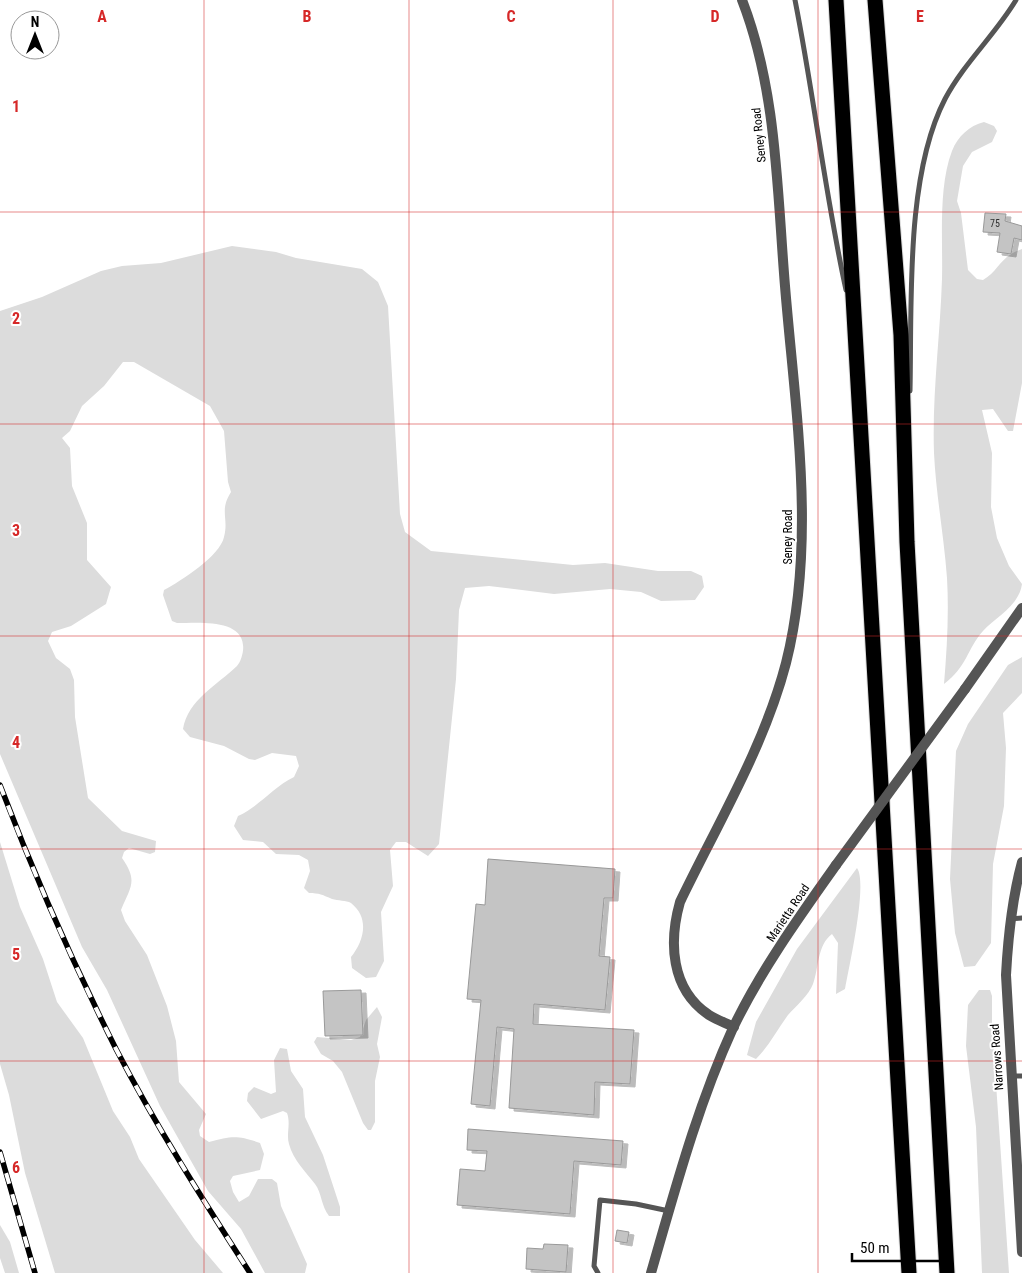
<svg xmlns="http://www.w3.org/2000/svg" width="1022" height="1273" font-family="'Roboto Condensed',sans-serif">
  <defs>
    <filter id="shadow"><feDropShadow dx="5" dy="3" stdDeviation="0" flood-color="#0004"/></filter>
  </defs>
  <rect width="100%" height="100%" fill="#fff"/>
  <!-- green -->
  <g fill="#dcdcdc">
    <path d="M 984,122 L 994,126 L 997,131 L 992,142 L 972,152 L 963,166 L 957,201 L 961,213 L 968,270 L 977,279 L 983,280 C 999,271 999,257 1022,249 L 1022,383 L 1013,431 L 1008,431 L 993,409 L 982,410 L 992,453 L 991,507 L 997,538 L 1009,566 L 1022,584 C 1019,606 996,617 983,631 C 967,649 967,667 944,684 C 947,649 949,613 947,578 C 944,536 936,495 934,453 C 932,395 940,338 942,279 C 943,241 938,187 952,151 C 958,136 969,126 984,122 Z"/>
    <path d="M 232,246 L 276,252 L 296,258 L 362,269 L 378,282 L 388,306 L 400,514 L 405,532 L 431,551 L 573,565 L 605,563 L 658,571 L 691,571 L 702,576 L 704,587 L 695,600 L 661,601 L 641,592 L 610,589 L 554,594 L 489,586 L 465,588 L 459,610 L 456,679 L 439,844 L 428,856 L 406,842 L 396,842 L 390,850 L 393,886 L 381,912 L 384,961 L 376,977 L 366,978 L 352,968 L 351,957 C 364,941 370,918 351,903 C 346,900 338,901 332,899 C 323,895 319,893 309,893 L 304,888 L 310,871 L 308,860 L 299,855 L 276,854 L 263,842 L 243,840 L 234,826 L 238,816 C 260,806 273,787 294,777 L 299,766 L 296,756 L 272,753 L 255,760 L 249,759 L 224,746 L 190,737 L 183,729 C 188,700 217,685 237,666 C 241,662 244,651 243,645 C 241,618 196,623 177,623 L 172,621 L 163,595 L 164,590 C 181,581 220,556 224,537 C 229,518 219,511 231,492 L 228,482 L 224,431 L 210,406 L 134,362 L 123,362 L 104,386 L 82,406 L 70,431 L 62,438 L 70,448 L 72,486 L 87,523 L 87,560 L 111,587 L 106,604 L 71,626 L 52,632 L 48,641 L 56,658 L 70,669 L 74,680 L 75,717 L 88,798 L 122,831 L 156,841 L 155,852 L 150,854 L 129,848 L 124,852 L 122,858 C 138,881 131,886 121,910 L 125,921 L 147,955 L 167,1006 L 176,1041 L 179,1082 L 206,1114 L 199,1130 L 200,1136 L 209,1142 C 231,1136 238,1135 260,1143 L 264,1154 L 260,1170 L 233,1176 L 230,1181 L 233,1192 L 239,1202 L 249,1196 L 258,1179 L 272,1179 L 277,1183 L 281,1206 L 307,1264 L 305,1273 L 265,1273 L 241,1229 L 208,1191 L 160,1106 L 107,990 L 82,947 L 0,754 L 0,311 L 42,297 L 101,271 L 122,266 L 161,263 Z"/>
    <path d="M 1022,657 L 1022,693 L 1003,713 L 1006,748 L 1004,806 L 993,864 L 991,943 L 975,966 L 964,967 L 955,933 L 950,879 L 956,751 L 968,724 L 1008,665 Z"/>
    <path d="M 0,842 L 20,907 L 43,959 L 57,1002 L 83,1038 L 113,1111 L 130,1137 L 139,1159 L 195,1240 L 223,1273 L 55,1273 L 25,1173 L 9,1095 L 0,1064 Z"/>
    <path d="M 857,868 C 868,883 849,967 845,989 L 836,994 L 838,943 L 832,934 C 817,945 819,968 813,984 C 809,995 796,1006 788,1015 C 777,1030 769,1046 756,1059 L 747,1055 L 756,1022 L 797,949 Z"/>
    <path d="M 979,990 L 990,990 L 992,996 L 992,1025 L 1009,1273 L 982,1273 L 976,1127 L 966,1046 L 968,1005 Z"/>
    <path d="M 377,1007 L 382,1017 L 377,1044 L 380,1057 L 375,1081 L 375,1122 L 371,1130 L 368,1130 L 363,1123 L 342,1072 L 333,1061 L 321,1054 L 314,1042 L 317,1037 L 351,1040 L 360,1037 L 366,1020 Z"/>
    <path d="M 280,1048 L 287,1049 L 291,1071 L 303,1089 L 305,1117 L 323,1155 L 340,1207 L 340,1216 L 329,1216 C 321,1206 322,1193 315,1184 C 306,1172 293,1160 289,1144 C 286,1134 291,1124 287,1113 L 283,1111 L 261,1119 L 247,1101 L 248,1093 L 254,1087 L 271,1094 L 276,1092 L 274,1060 Z"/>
    <path d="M 0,1225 L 10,1242 L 19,1273 L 5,1273 L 0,1258 Z"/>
  </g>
  <!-- building -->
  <g fill="#c4c4c4" stroke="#999" filter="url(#shadow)">
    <path d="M 985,213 L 1006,214 L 1005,221 L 1022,226 L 1022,240 L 1014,238 L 1011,254 L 997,252 L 1000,233 L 983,232 Z"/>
    <path d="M 488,859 L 615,869 L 613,898 L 604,898 L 599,956 L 610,957 L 605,1010 L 534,1004 L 533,1024 L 634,1030 L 630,1084 L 595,1082 L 594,1115 L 509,1108 L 514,1029 L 497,1027 L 490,1106 L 471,1104 L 481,1000 L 467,999 L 476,904 L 485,905 Z"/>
    <path d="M 361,990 L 363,1035 L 325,1036 L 323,991 Z"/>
    <path d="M 468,1129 L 623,1141 L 621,1165 L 574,1161 L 570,1214 L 457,1205 L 460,1169 L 485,1171 L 487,1151 L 467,1150 Z"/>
    <path d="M 617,1230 L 629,1232 L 627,1243 L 615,1241 Z"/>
    <path d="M 544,1244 L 568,1245 L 566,1272 L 526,1269 L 527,1248 L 543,1249 Z"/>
  </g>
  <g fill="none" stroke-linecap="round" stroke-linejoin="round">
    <defs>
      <g id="motorway">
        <path d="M 836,0 L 909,1273"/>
        <path d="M 875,0 L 901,335 L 907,542 L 947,1273"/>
      </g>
    </defs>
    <!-- motorway casing -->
    <use href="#motorway" stroke="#dbdbdb" stroke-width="17"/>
    <!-- service -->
    <g stroke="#555" stroke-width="5">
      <path d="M 795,0 C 814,96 825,194 846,290"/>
      <path d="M 910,391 C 912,305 905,176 945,99 C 964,63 995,35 1016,0"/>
      <path d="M 1011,919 L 1022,918"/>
      <path d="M 1011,1076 L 1022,1076"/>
      <path d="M 598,1273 L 594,1266 L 600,1200 L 636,1204 L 669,1211"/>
    </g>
    <!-- minor -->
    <path stroke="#555" stroke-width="10" d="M 734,1027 C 726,1023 717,1020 709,1015 C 670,989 669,941 680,902 C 718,823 764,747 786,663 C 817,540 795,410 785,286 C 777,190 777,90 742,0"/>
    <!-- tertiary -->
    <g stroke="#555" stroke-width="10">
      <path d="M 965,689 L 1022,608"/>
      <path d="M 1022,862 C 1012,899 1008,937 1006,975 L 1022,1252"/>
      <path d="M 651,1273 C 675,1190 697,1107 733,1028 C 761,970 799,917 836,865"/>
    </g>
    <!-- motorway -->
    <use href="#motorway" stroke="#000" stroke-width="15"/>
    <defs>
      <g id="rail">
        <path d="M 0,785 C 34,875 73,963 116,1049 C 156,1126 203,1200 250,1273"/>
        <path d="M 0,1152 L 35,1273"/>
      </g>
    </defs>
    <!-- rail casing -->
    <use href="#rail" stroke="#000" stroke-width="5.5"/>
    <!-- rail -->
    <use href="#rail" stroke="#fff" stroke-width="4" stroke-dasharray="11" stroke-linecap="butt"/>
    <!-- tertiary-bridge -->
    <path stroke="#555" stroke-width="10" d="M 836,865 L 965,689"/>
  </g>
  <!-- grid -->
  <path fill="none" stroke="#d62828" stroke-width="1" stroke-opacity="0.55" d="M 204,0 L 204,1273M 409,0 L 409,1273M 613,0 L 613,1273M 818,0 L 818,1273M 0,212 L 1022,212M 0,424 L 1022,424M 0,636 L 1022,636M 0,849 L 1022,849M 0,1061 L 1022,1061"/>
  <g text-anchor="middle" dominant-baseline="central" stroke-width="4" stroke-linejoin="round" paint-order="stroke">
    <!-- number labels -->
    <g font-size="10" fill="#313131">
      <text x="995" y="223">75</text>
    </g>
    <!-- street labels -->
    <g font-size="12" fill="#000" stroke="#fff">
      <text transform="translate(759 135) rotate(-96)">Seney Road</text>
      <text transform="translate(788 537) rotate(-90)">Seney Road</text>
      <text transform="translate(788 913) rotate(-56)">Marietta Road</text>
      <text transform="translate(997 1057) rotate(-94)">Narrows Road</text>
    </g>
  </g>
  <g font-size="16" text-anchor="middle" font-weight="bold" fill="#d62828" stroke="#fff" stroke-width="4" stroke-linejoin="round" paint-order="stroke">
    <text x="102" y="22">A</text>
    <text x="307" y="22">B</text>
    <text x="511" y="22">C</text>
    <text x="715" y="22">D</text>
    <text x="920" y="22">E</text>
    <text x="16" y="112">1</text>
    <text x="16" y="324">2</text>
    <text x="16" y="536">3</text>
    <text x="16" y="748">4</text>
    <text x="16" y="960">5</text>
    <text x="16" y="1173">6</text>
  </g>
  <!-- north arrow -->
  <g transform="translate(35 35)"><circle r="24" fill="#ffffff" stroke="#999999"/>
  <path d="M0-4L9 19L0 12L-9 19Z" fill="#000000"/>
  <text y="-8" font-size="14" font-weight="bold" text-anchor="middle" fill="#000000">N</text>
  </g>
  <!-- scale -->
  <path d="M852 1253v8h95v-8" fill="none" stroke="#000000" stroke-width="2.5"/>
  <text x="860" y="1253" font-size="15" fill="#000000" stroke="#ffffff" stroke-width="4" paint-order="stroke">50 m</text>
</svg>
